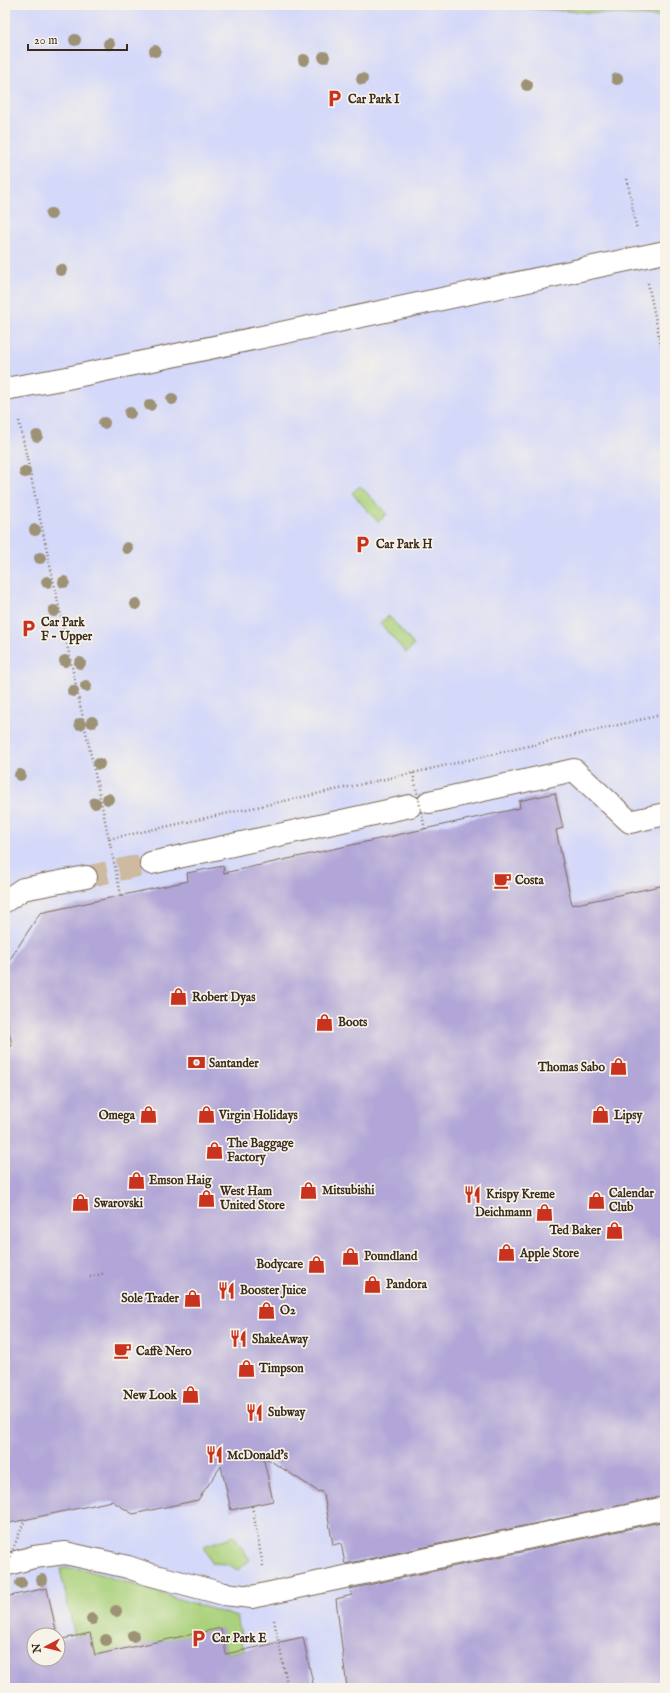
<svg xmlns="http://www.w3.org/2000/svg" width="670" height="1693" font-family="'IM FELL English',serif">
  <rect width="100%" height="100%" fill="#f7f3e8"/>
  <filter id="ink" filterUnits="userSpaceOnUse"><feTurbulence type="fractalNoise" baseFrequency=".025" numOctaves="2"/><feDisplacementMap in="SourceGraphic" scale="8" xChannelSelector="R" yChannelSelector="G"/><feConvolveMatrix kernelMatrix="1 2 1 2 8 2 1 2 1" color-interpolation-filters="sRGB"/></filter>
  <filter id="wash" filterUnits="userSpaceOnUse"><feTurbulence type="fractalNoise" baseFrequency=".012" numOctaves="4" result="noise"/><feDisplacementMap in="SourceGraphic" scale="16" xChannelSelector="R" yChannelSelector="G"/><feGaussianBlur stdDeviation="0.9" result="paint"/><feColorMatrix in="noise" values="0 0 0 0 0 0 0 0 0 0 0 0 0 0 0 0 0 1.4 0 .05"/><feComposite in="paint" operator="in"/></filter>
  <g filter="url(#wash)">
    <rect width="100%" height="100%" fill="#f3dec1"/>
    <!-- built -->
    <path fill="#d4d8f9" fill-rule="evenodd" d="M 5,5 L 665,5 L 665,1688 L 5,1688 ZM 34,1635 L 58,1635 L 58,1659 L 34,1659 Z"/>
    <!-- green -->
    <g fill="#aad17b" stroke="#727e4c">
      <path d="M 567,7 L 665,9 L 665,17 L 522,8 Z"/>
      <path d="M 360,486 L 387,514 L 378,522 L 352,493 Z"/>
      <path d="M 389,616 L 414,645 L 406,653 L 380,623 Z"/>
      <path d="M 234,1536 L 250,1560 L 238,1570 L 227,1564 L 211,1563 L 204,1546 Z"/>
      <path d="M 66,1568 L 83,1569 L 237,1617 L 244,1650 L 226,1654 L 221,1629 L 95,1655 L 90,1634 L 75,1637 L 60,1569 Z"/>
    </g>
    <g id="blocks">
      <!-- building -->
      <g fill="#b1a6d7">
        <path d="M 555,793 L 563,828 L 556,830 L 572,905 L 665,885 L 665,1496 L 345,1564 L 341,1543 L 333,1545 L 324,1495 L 321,1491 L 319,1492 L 263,1456 L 273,1501 L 231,1510 L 221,1466 L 198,1500 L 133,1514 L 112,1501 L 5,1524 L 5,1047 L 12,1046 L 5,1009 L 5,967 L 40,913 L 188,881 L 187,873 L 223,866 L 224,873 L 520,808 L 519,801 Z"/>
        <path d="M 665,1521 L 665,1688 L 347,1688 L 336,1599 L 352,1595 L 350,1589 Z"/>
        <path d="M 47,1588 L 57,1635 L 34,1635 L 34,1659 L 58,1659 L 58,1640 L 90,1633 L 95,1655 L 221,1628 L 226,1654 L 303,1637 L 314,1688 L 5,1688 L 5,1597 Z"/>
      </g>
    </g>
  </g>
  <g filter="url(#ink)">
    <use href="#blocks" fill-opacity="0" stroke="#7b6957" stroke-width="1"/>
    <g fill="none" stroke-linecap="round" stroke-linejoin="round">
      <!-- minor-tunnel -->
      <path stroke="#cebaa0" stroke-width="22" stroke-dasharray="22 11" stroke-linecap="butt" d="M 86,877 L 151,863"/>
      <defs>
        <g id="minor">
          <path d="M 5,389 L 67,378 L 665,252"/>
          <path d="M 429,802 L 574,770 L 630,822 L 665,814"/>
          <path d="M 151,863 L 410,806"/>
          <path d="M 5,901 L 23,889 L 86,877"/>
          <path d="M 5,1565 L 34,1557 L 65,1553 L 128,1567 L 148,1574 L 224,1594 L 252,1597 L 665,1508"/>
        </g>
      </defs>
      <!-- minor casing -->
      <use href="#minor" stroke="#7b6957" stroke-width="24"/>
      <!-- path -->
      <g stroke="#7b6957" stroke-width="2.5" stroke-dasharray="1 3" stroke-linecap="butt">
        <path d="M 627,179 L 637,230"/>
        <path d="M 648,283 L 665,365"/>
        <path d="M 5,347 L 7,357"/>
        <path d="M 19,421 L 109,839 L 413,773 L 665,714"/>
        <path d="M 109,839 L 121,895"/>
        <path d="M 90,1277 L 105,1273"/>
        <path d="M 252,1506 L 263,1566"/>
        <path d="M 274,1620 L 288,1688"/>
      </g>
      <!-- minor -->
      <use href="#minor" stroke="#fff" stroke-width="22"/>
      <!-- path-bridge -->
      <g stroke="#7b6957" stroke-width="2.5" stroke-dasharray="1 3" stroke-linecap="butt">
        <path d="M 413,773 L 425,829"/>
        <path d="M 5,1568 L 25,1520"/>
      </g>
    </g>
    <!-- trees -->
    <g fill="#9d9274">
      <circle cx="75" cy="40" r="6"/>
      <circle cx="109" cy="44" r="6"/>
      <circle cx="155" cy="51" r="6"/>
      <circle cx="324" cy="57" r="6"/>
      <circle cx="304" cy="60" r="6"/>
      <circle cx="362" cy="79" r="6"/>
      <circle cx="617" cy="79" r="6"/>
      <circle cx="527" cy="85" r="6"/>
      <circle cx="51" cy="214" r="6"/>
      <circle cx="61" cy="270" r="6"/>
      <circle cx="172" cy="399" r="6"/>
      <circle cx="150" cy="405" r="6"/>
      <circle cx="130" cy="413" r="6"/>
      <circle cx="104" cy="423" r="6"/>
      <circle cx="37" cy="436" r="6"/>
      <circle cx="25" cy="472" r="6"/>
      <circle cx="35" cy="530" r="6"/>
      <circle cx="127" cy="548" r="6"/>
      <circle cx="40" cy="558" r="6"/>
      <circle cx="47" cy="582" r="6"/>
      <circle cx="64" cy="582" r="6"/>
      <circle cx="136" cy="604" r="6"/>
      <circle cx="54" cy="611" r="6"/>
      <circle cx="65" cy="661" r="6"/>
      <circle cx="80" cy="663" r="6"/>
      <circle cx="86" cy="686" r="6"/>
      <circle cx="73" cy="691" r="6"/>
      <circle cx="92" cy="722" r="6"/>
      <circle cx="80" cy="724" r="6"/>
      <circle cx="99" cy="764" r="6"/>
      <circle cx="20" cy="775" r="6"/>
      <circle cx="108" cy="799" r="6"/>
      <circle cx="95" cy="803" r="6"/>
      <circle cx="42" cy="1580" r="6"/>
      <circle cx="21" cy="1583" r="6"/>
      <circle cx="116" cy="1611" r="6"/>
      <circle cx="92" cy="1619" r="6"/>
      <circle cx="133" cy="1636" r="6"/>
      <circle cx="106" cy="1640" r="6"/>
    </g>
  </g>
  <!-- icons -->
  <defs>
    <symbol id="parking-bare" viewBox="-9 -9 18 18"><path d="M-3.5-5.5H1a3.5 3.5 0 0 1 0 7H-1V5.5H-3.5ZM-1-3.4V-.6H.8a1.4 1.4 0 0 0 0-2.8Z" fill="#c8321e" stroke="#f7f3e8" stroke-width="2.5" paint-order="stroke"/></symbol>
    <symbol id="cafe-bare" viewBox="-9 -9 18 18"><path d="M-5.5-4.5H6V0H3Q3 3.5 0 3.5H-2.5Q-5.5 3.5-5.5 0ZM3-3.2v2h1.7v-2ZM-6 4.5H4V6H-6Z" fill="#c8321e" stroke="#f7f3e8" stroke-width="2.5" paint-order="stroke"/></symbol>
    <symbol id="shop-bare" viewBox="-9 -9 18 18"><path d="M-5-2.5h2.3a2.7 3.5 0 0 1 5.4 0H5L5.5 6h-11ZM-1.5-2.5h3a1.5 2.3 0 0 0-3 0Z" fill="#c8321e" stroke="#f7f3e8" stroke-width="2.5" paint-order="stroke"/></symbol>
    <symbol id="bank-bare" viewBox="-9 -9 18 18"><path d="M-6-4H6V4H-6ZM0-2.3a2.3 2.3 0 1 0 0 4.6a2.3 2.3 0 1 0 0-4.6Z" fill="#c8321e" stroke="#f7f3e8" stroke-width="2.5" paint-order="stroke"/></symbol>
    <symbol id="restaurant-bare" viewBox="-9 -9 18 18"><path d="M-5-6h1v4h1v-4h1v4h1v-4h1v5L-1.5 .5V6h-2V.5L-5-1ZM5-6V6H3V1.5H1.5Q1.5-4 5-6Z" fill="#c8321e" stroke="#f7f3e8" stroke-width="2.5" paint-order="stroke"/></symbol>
  </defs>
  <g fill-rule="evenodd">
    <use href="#parking-bare" x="322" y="86" width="25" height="25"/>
    <use href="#parking-bare" x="350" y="532" width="25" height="25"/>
    <use href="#parking-bare" x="16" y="616" width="25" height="25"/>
    <use href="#cafe-bare" x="490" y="868" width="25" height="25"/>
    <use href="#shop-bare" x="166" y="984" width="25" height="25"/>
    <use href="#shop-bare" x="312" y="1010" width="25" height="25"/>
    <use href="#bank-bare" x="184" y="1050" width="25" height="25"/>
    <use href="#shop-bare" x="606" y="1054" width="25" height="25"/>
    <use href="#shop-bare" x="136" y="1102" width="25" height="25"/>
    <use href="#shop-bare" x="194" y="1102" width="25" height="25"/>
    <use href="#shop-bare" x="588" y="1102" width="25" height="25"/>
    <use href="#shop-bare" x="202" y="1138" width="25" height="25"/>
    <use href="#shop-bare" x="124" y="1168" width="25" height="25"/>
    <use href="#shop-bare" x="296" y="1178" width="25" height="25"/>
    <use href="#restaurant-bare" x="460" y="1182" width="25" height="25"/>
    <use href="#shop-bare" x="194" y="1186" width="25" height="25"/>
    <use href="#shop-bare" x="584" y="1188" width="25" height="25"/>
    <use href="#shop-bare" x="68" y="1190" width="25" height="25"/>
    <use href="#shop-bare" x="532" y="1200" width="25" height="25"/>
    <use href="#shop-bare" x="602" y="1218" width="25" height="25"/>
    <use href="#shop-bare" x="494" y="1240" width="25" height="25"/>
    <use href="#shop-bare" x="338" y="1244" width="25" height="25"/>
    <use href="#shop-bare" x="304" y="1252" width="25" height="25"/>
    <use href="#shop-bare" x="360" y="1272" width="25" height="25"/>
    <use href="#restaurant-bare" x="214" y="1278" width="25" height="25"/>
    <use href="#shop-bare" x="180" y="1286" width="25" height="25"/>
    <use href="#shop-bare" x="254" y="1298" width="25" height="25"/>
    <use href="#restaurant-bare" x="226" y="1326" width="25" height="25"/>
    <use href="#cafe-bare" x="110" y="1338" width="25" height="25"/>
    <use href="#shop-bare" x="234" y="1356" width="25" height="25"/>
    <use href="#shop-bare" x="178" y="1382" width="25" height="25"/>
    <use href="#restaurant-bare" x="242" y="1400" width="25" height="25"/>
    <use href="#restaurant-bare" x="202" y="1442" width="25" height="25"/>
    <use href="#parking-bare" x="186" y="1626" width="25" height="25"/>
  </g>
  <g text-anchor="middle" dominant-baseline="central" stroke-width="3.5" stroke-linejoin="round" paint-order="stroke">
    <!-- poi labels -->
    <g font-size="12" font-weight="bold" fill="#3b2a1e" stroke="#f7f3e8" text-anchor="start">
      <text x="348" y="99">Car Park I</text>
      <text x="376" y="544">Car Park H</text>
      <text x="41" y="622">Car Park<tspan x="41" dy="14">F - Upper</tspan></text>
      <text x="515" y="880">Costa</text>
      <text x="192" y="997">Robert Dyas</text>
      <text x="338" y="1022">Boots</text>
      <text x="209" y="1063">Santander</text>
      <text x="605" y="1067" text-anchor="end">Thomas Sabo</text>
      <text x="135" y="1115" text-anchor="end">Omega</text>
      <text x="219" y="1115">Virgin Holidays</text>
      <text x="614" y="1115">Lipsy</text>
      <text x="227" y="1143">The Baggage<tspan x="227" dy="14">Factory</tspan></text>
      <text x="149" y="1180">Emson Haig</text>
      <text x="322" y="1190">Mitsubishi</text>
      <text x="220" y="1191">West Ham<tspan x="220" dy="14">United Store</tspan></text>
      <text x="609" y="1193">Calendar<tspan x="609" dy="14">Club</tspan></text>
      <text x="486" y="1194">Krispy Kreme</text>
      <text x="94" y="1203">Swarovski</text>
      <text x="532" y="1212" text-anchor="end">Deichmann</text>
      <text x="601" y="1230" text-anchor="end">Ted Baker</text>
      <text x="520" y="1253">Apple Store</text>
      <text x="364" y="1256">Poundland</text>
      <text x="303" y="1264" text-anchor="end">Bodycare</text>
      <text x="386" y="1284">Pandora</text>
      <text x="240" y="1290">Booster Juice</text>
      <text x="179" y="1298" text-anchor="end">Sole Trader</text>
      <text x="280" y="1310">O2</text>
      <text x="252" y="1339">ShakeAway</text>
      <text x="136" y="1351">Caffè Nero</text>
      <text x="259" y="1368">Timpson</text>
      <text x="177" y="1395" text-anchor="end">New Look</text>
      <text x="268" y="1412">Subway</text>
      <text x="227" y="1455">McDonald's</text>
      <text x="212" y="1638">Car Park E</text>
    </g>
  </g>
  <!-- margin -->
  <rect width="670" height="1693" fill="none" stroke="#f7f3e8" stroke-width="20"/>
  <!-- north arrow -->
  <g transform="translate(46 1647) rotate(263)"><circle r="19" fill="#f7f3e8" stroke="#aca397"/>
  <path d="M0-3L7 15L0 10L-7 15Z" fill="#c8321e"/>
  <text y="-6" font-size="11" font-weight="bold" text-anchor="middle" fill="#3b2a1e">N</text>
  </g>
  <!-- scale -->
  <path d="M28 44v6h99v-6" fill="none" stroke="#3b2a1e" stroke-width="2"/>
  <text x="34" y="44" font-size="12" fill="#3b2a1e" stroke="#f7f3e8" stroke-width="3" paint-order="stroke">20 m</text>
</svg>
